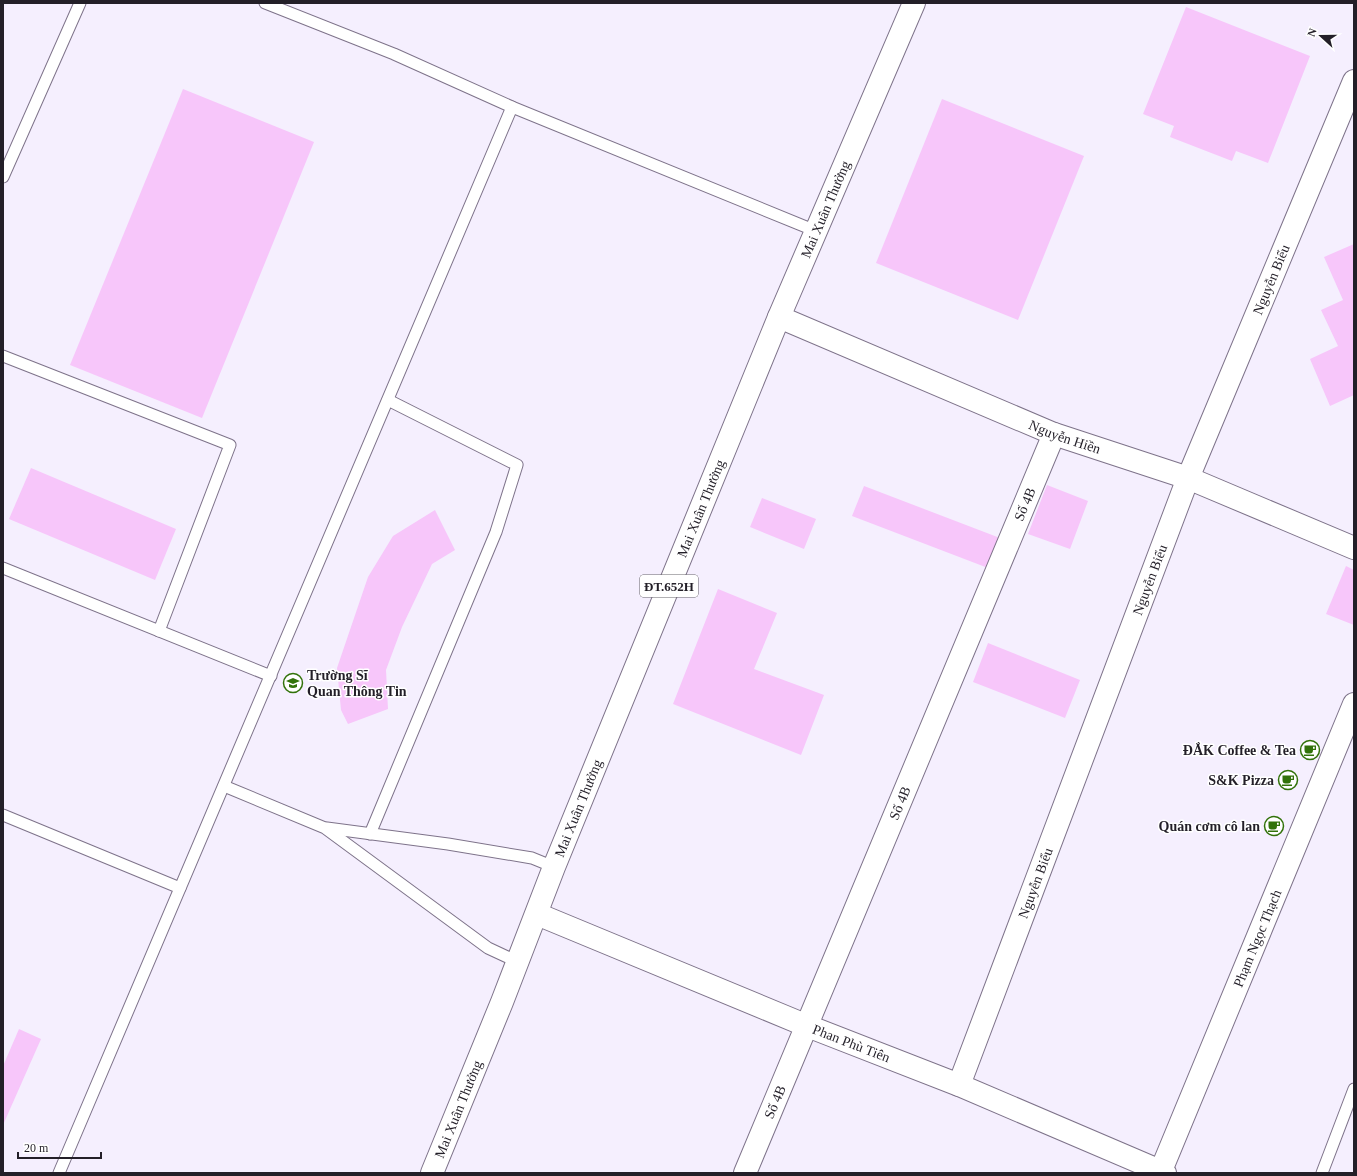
<svg xmlns="http://www.w3.org/2000/svg" width="1357" height="1176" font-family="'Times New Roman',serif">
  <rect width="100%" height="100%" fill="#f5effe"/>
  <!-- building -->
  <g fill="#f7c6fa">
    <path d="M 1186,7 L 1310,56 L 1268,163 L 1236,151 L 1232,161 L 1170,137 L 1174,126 L 1143,114 Z"/>
    <path d="M 183,89 L 314,142 L 202,418 L 70,365 Z"/>
    <path d="M 942,99 L 1084,156 L 1018,320 L 876,263 Z"/>
    <path d="M 1354,244 L 1354,395 L 1330,406 L 1310,359 L 1338,346 L 1321,310 L 1343,300 L 1324,257 Z"/>
    <path d="M 31,468 L 176,529 L 155,580 L 9,519 Z"/>
    <path d="M 1047,485 L 1088,501 L 1070,549 L 1028,534 Z"/>
    <path d="M 864,486 L 1000,538 L 988,568 L 852,516 Z"/>
    <path d="M 762,498 L 816,519 L 804,549 L 750,527 Z"/>
    <path d="M 435,510 L 455,550 L 432,564 L 402,627 L 386,670 L 388,709 L 348,724 L 341,710 L 337,668 L 368,577 L 393,536 Z"/>
    <path d="M 1346,566 L 1354,570 L 1354,625 L 1326,614 Z"/>
    <path d="M 718,589 L 777,613 L 754,669 L 824,695 L 801,755 L 673,704 Z"/>
    <path d="M 988,643 L 1080,680 L 1065,718 L 973,682 Z"/>
    <path d="M 19,1029 L 41,1039 L 3,1125 L 3,1066 Z"/>
  </g>
  <g fill="none" stroke-linecap="round" stroke-linejoin="round">
    <defs>
      <g id="service">
        <path d="M 265,3 L 394,54 L 512,107 L 816,231"/>
        <path d="M 3,177 L 80,3"/>
        <path d="M 3,356 L 230,445 L 159,631"/>
        <path d="M 3,568 L 271,676"/>
        <path d="M 224,786 L 325,828 L 488,948 L 518,962"/>
        <path d="M 3,815 L 180,888"/>
        <path d="M 327,828 L 448,844 L 532,858 L 554,867"/>
        <path d="M 370,834 L 496,532 L 517,465 L 388,400"/>
        <path d="M 59,1173 L 512,107"/>
        <path d="M 1322,1173 L 1354,1089"/>
      </g>
      <g id="minor">
        <path id="s1" d="M 779,317 L 1054,434 L 1188,478 L 1354,548"/>
        <path id="s2" d="M 537,914 L 805,1025 L 959,1085 L 1165,1173"/>
        <path id="s3" d="M 959,1085 L 1188,478 L 1354,81"/>
        <path id="s4" d="M 745,1173 L 1054,434"/>
        <path id="s5" d="M 1160,1173 L 1354,704"/>
      </g>
      <g id="primary">
        <path id="s6" d="M 432,1173 L 502,1002 L 554,867 L 779,317 L 914,3"/>
      </g>
    </defs>
    <!-- service casing -->
    <use href="#service" stroke="#7e738a" stroke-width="13"/>
    <!-- minor casing -->
    <use href="#minor" stroke="#7e738a" stroke-width="24"/>
    <!-- primary casing -->
    <use href="#primary" stroke="#7e738a" stroke-width="24"/>
    <!-- service -->
    <use href="#service" stroke="#fff" stroke-width="11"/>
    <!-- minor -->
    <use href="#minor" stroke="#fff" stroke-width="22"/>
    <!-- primary -->
    <use href="#primary" stroke="#fff" stroke-width="22"/>
  </g>
  <!-- icons -->
  <defs>
    <symbol id="university-ring" viewBox="-11 -11 22 22"><circle r="9.5" fill="#fff" stroke="#32720a" stroke-width="1.5"/><path d="M0-5L7-2L0 1L-7-2ZM-4 1L0 2.5L4 1V4Q0 6-4 4Z" fill="#32720a"/></symbol>
    <symbol id="cafe-ring" viewBox="-11 -11 22 22"><circle r="9.5" fill="#fff" stroke="#32720a" stroke-width="1.5"/><path d="M-5.5-4.5H6V0H3Q3 3.5 0 3.5H-2.5Q-5.5 3.5-5.5 0ZM3-3.2v2h1.7v-2ZM-6 4.5H4V6H-6Z" fill="#32720a"/></symbol>
  </defs>
  <g fill-rule="evenodd">
    <use href="#university-ring" x="282" y="672" width="22" height="22"/>
    <use href="#cafe-ring" x="1299" y="739" width="22" height="22"/>
    <use href="#cafe-ring" x="1277" y="769" width="22" height="22"/>
    <use href="#cafe-ring" x="1263" y="815" width="22" height="22"/>
  </g>
  <g text-anchor="middle" dominant-baseline="central" stroke-width="3" stroke-linejoin="round" paint-order="stroke">
    <!-- shield labels -->
    <rect fill="#fff" stroke="#656268" stroke-width="1" x="640" y="575" width="58" height="22" rx="3"/>
    <g font-size="13" font-weight="bold" fill="#231f28">
      <text x="669" y="586">ĐT.652H</text>
    </g>
    <!-- street labels -->
    <g font-size="14" fill="#231f28" stroke="#fff">
      <text stroke="none"><textPath href="#s6" startOffset="1041">Mai Xuân Thưởng</textPath></text>
      <text stroke="none"><textPath href="#s3" startOffset="864">Nguyễn Biểu</textPath></text>
      <text stroke="none"><textPath href="#s1" startOffset="310">Nguyễn Hiền</textPath></text>
      <text stroke="none"><textPath href="#s4" startOffset="725">Số 4B</textPath></text>
      <text stroke="none"><textPath href="#s6" startOffset="717">Mai Xuân Thưởng</textPath></text>
      <text stroke="none"><textPath href="#s3" startOffset="540">Nguyễn Biểu</textPath></text>
      <text stroke="none"><textPath href="#s4" startOffset="401">Số 4B</textPath></text>
      <text stroke="none"><textPath href="#s6" startOffset="393">Mai Xuân Thưởng</textPath></text>
      <text stroke="none"><textPath href="#s3" startOffset="216">Nguyễn Biểu</textPath></text>
      <text stroke="none"><textPath href="#s5" startOffset="254">Phạm Ngọc Thạch</textPath></text>
      <text stroke="none"><textPath href="#s2" startOffset="340">Phan Phù Tiên</textPath></text>
      <text stroke="none"><textPath href="#s4" startOffset="77">Số 4B</textPath></text>
      <text stroke="none"><textPath href="#s6" startOffset="69">Mai Xuân Thưởng</textPath></text>
    </g>
    <!-- poi labels -->
    <g font-size="14" font-weight="bold" fill="#231f28" stroke="#fff" text-anchor="end">
      <text x="307" y="675" text-anchor="start">Trường Sĩ<tspan x="307" dy="16">Quan Thông Tin</tspan></text>
      <text x="1296" y="750">ĐẮK Coffee &amp; Tea</text>
      <text x="1274" y="780">S&amp;K Pizza</text>
      <text x="1260" y="826">Quán cơm cô lan</text>
    </g>
  </g>
  <!-- border -->
  <rect width="1357" height="1176" fill="none" stroke="#231f28" stroke-width="8"/>
  <!-- north arrow -->
  <g transform="translate(1321 36) rotate(291)" stroke="#ffffff" stroke-width="3" paint-order="stroke">
  <path d="M0-3L7 15L0 10L-7 15Z" fill="#231f28"/>
  <text y="-6" font-size="11" font-weight="bold" text-anchor="middle" fill="#231f28">N</text>
  </g>
  <!-- scale -->
  <path d="M18 1152v6h83v-6" fill="none" stroke="#231f28" stroke-width="2"/>
  <text x="24" y="1152" font-size="12" fill="#231f28" stroke="#ffffff" stroke-width="3" paint-order="stroke">20 m</text>
</svg>
